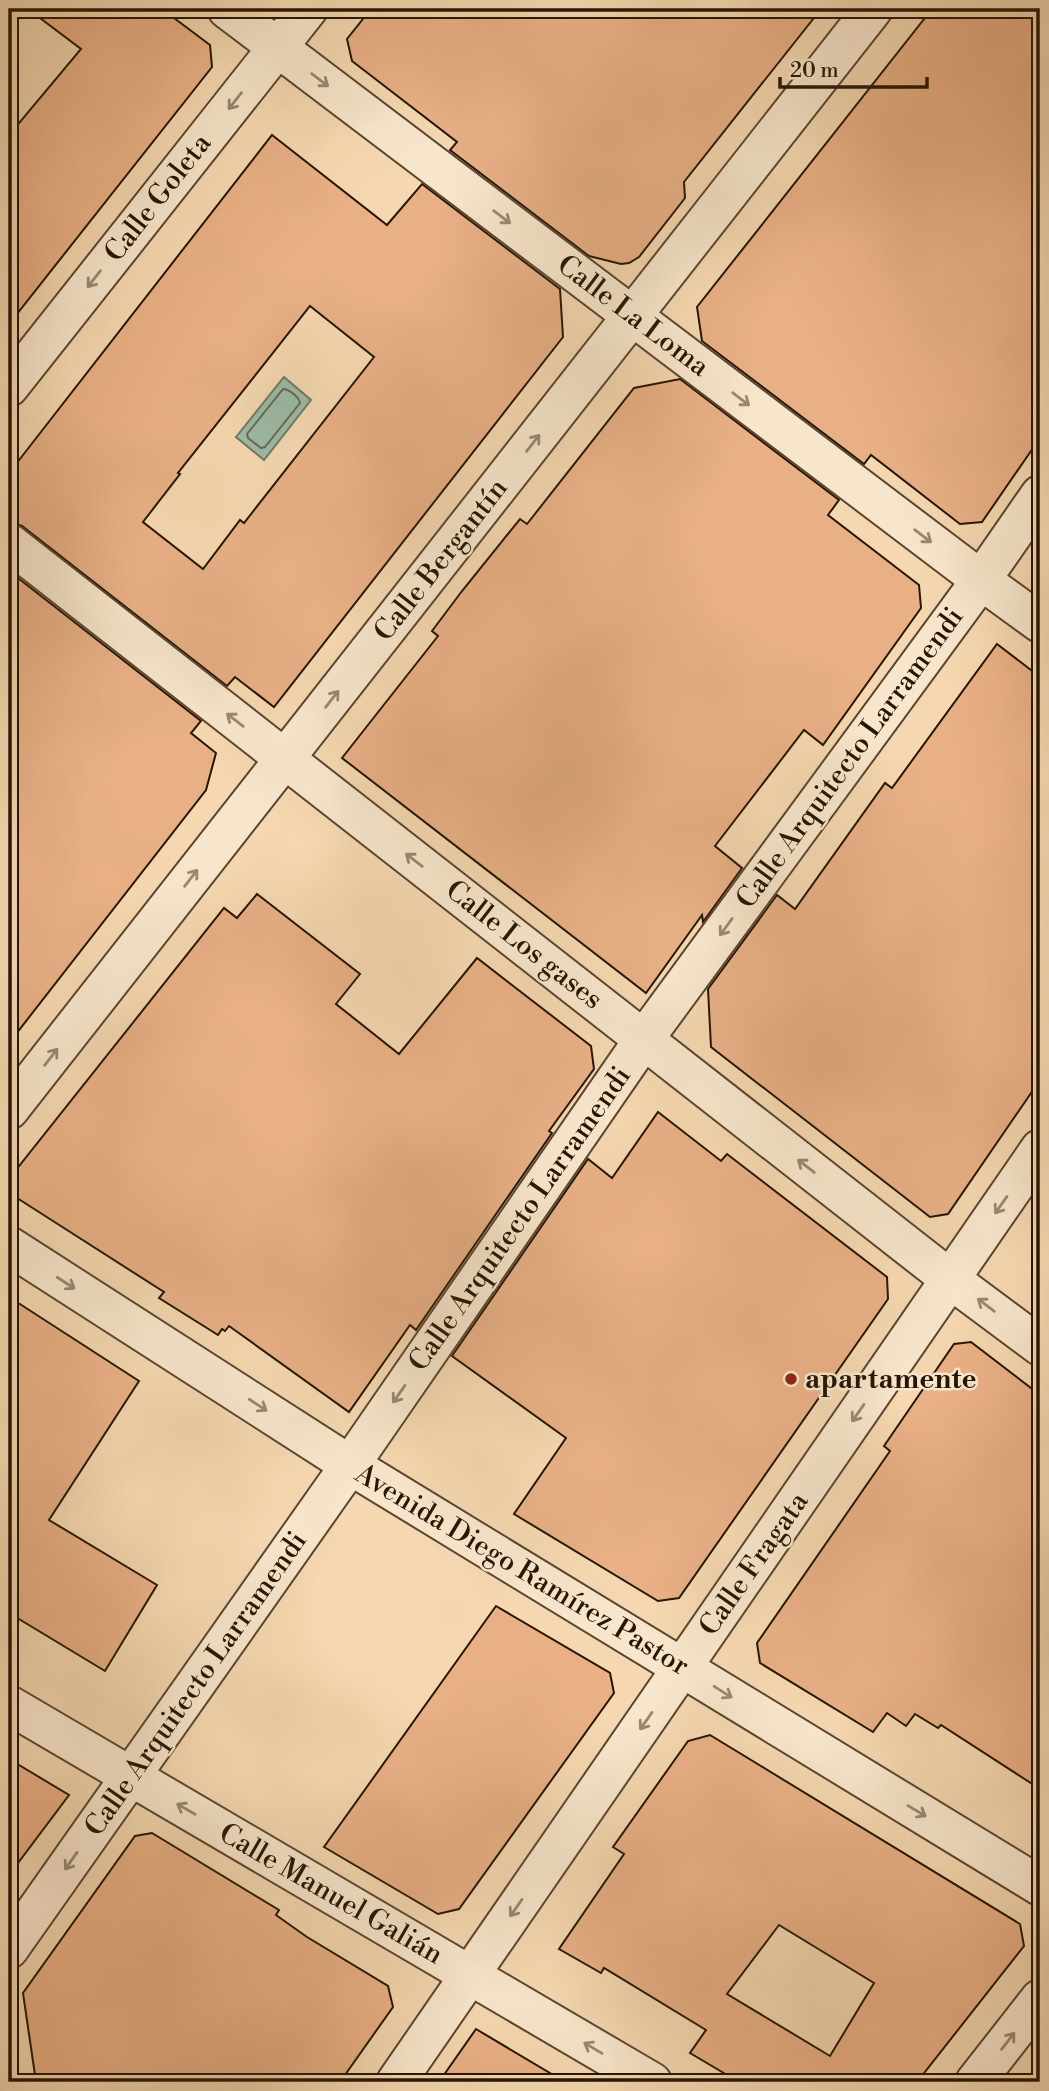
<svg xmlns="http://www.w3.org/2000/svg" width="1049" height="2091" font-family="'Libre Bodoni',serif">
  <rect width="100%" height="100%" fill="#f5d8b1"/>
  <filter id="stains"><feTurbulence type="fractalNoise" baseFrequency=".00286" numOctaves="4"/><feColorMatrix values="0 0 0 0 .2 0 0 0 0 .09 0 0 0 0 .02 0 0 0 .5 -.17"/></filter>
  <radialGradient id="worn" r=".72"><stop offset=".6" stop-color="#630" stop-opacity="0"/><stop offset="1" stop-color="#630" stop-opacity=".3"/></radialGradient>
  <!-- water -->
  <path fill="#9dbba6" stroke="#6d7966" stroke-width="2" d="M 284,377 L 311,400 L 264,460 L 236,437 Z"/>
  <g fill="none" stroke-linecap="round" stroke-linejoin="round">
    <!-- shore -->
    <path stroke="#616856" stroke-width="2" d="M 283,389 C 289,389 299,397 300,403 L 265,447 L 261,448 L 248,438 L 247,434 Z"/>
  </g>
  <!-- building -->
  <g fill="#e9b086" stroke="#251605" stroke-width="2" fill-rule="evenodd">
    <path d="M 28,9 L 162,9 L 210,45 L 212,67 L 9,324 L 9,135 L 81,49 Z"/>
    <path d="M 371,9 L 821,9 L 684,182 L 685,198 L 639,257 L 629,263 L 621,264 L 589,256 L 450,150 L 457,142 L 352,61 L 347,39 Z"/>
    <path d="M 932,9 L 1040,9 L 1040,438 L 982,522 L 960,524 L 871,455 L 864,464 L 702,341 L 697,307 Z"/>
    <path d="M 272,135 L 387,225 L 422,184 L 560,289 L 563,337 L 274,707 L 235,677 L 227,686 L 22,526 L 9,522 L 9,473 ZM 310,306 L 374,357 L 244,523 L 240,520 L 203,569 L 143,522 L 180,474 L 178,473 Z"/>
    <path d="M 680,379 L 839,500 L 828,515 L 919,585 L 921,608 L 823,745 L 804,730 L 715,846 L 742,868 L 703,922 L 702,915 L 646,993 L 342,758 L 438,636 L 432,631 L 462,591 L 520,519 L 527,524 L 634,388 Z"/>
    <path d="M 9,571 L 201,721 L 191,733 L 216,753 L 206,790 L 9,1043 Z"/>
    <path d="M 997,644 L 1040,677 L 1040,1080 L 948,1214 L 930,1217 L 711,1047 L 708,989 L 777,895 L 795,909 L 885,783 L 892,788 Z"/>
    <path d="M 257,894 L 360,974 L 336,1004 L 399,1054 L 477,958 L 591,1046 L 594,1069 L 549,1131 L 552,1133 L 416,1330 L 410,1325 L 349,1412 L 229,1326 L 225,1331 L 222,1329 L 218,1335 L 159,1298 L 164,1292 L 17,1198 L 12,1175 L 224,908 L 237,918 Z"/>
    <path d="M 658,1112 L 721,1161 L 727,1154 L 887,1277 L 888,1299 L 679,1598 L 658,1601 L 514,1514 L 566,1438 L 452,1356 L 588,1159 L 612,1178 Z"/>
    <path d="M 9,1297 L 139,1381 L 49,1520 L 157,1585 L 105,1671 L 9,1613 Z"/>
    <path d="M 971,1342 L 1040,1395 L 1040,1789 L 941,1725 L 938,1728 L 915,1714 L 906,1726 L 887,1713 L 873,1732 L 760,1663 L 757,1643 L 890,1451 L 884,1446 L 954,1344 Z"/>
    <path d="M 496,1606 L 610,1673 L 614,1693 L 459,1909 L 438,1914 L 324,1847 Z"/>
    <path d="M 710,1735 L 1020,1924 L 1024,1946 L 917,2082 L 739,2082 L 690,2053 L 706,2030 L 604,1968 L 601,1973 L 559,1949 L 624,1854 L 613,1847 L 688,1741 ZM 779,1925 L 874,1983 L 830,2056 L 727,1994 Z"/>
    <path d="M 9,1759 L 69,1795 L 9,1875 Z"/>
    <path d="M 152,1833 L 279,1910 L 276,1915 L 307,1937 L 388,1986 L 393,2007 L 340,2082 L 36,2082 L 23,1993 L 135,1836 Z"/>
    <path d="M 476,2029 L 565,2082 L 439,2082 Z"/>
  </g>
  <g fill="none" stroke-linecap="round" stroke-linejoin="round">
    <defs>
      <g id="minor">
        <path d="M 227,9 L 981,580 L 1040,623"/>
        <path d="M 9,387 L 308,9"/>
        <path d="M 9,543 L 950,1279 L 1040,1346"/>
        <path d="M 9,1110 L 873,9"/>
        <path d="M 9,1246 L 350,1465 L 1040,1886"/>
        <path d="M 9,1705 L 652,2082"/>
        <path d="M 9,1949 L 350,1465 L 644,1039 L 981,580 L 1040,495"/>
        <path d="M 396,2082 L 1040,1149"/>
        <path d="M 975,2082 L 1040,1999"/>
      </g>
    </defs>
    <!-- minor casing -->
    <use href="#minor" stroke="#594630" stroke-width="42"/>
    <!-- minor -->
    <use href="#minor" stroke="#f8e6cc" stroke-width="38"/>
  </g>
  <!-- one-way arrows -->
  <defs><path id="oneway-shaft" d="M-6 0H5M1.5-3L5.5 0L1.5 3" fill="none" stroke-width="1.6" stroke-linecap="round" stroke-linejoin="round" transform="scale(1.75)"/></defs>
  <g stroke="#998872">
    <use href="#oneway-shaft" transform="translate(320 80) rotate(37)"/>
    <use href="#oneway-shaft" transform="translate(235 101) rotate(128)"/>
    <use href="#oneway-shaft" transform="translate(502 217) rotate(37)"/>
    <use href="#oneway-shaft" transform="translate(94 279) rotate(128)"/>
    <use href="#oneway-shaft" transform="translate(741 399) rotate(37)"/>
    <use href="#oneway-shaft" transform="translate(533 443) rotate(-52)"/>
    <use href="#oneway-shaft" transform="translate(923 536) rotate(37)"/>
    <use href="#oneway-shaft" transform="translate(332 699) rotate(-52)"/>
    <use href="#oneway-shaft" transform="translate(235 720) rotate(-142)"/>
    <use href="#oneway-shaft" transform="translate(414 860) rotate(-142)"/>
    <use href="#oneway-shaft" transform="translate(191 878) rotate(-52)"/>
    <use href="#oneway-shaft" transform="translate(726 927) rotate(126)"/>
    <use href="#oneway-shaft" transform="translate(51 1057) rotate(-52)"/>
    <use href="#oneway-shaft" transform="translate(806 1166) rotate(-142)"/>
    <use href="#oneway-shaft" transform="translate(1001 1205) rotate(125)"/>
    <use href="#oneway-shaft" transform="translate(66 1283) rotate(33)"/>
    <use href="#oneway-shaft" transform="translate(986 1305) rotate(-143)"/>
    <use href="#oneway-shaft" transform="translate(399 1394) rotate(125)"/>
    <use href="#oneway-shaft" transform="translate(258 1405) rotate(33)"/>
    <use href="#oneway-shaft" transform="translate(858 1413) rotate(125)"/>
    <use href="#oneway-shaft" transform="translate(723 1692) rotate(32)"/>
    <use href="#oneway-shaft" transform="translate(646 1721) rotate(125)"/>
    <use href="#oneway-shaft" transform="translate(186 1809) rotate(-150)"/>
    <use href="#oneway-shaft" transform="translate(917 1811) rotate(31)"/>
    <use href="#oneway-shaft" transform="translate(71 1861) rotate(125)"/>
    <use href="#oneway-shaft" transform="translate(516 1908) rotate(125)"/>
    <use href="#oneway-shaft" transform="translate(1008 2041) rotate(-52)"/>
    <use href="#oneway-shaft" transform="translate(593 2048) rotate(-149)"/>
  </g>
  <!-- markers -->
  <circle fill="#8f2418" stroke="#f8e6cc" stroke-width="2.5" cx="791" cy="1379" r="7"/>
  <g text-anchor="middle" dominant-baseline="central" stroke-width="5" stroke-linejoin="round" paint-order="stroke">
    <!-- street labels -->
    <g font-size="28" fill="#251605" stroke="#f8e6cc">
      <text transform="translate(158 198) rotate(-52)">Calle Goleta</text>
      <text transform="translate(633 316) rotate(37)">Calle La Loma</text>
      <text transform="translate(441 560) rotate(-52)">Calle Bergantín</text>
      <text transform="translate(850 758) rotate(-54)">Calle Arquitecto Larramendi</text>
      <text transform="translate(524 945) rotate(38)">Calle Los gases</text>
      <text transform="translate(520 1219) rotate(-55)">Calle Arquitecto Larramendi</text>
      <text transform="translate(754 1564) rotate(-55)">Calle Fragata</text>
      <text transform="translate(522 1570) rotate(31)">Avenida Diego Ramírez Pastor</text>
      <text transform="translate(196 1684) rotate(-55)">Calle Arquitecto Larramendi</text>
      <text transform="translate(331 1894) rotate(30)">Calle Manuel Galián</text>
    </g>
    <!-- poi labels -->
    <g font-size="28" font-weight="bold" fill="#251605" stroke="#f8e6cc" text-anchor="start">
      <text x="805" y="1379">apartamente</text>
    </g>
  </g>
  <!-- margin -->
  <rect width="1049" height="2091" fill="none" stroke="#f5d8b1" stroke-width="35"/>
  <rect x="10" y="10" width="1028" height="2070" fill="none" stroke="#251605" stroke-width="3.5"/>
  <rect x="18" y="18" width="1014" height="2056" fill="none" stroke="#251605" stroke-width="2"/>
  <!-- scale -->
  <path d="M780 77v10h147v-10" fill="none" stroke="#251605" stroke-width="3.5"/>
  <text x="790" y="77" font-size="21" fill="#251605" stroke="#f8e6cc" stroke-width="5" paint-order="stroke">20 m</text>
  <rect width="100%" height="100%" filter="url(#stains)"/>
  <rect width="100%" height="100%" fill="url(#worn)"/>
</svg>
